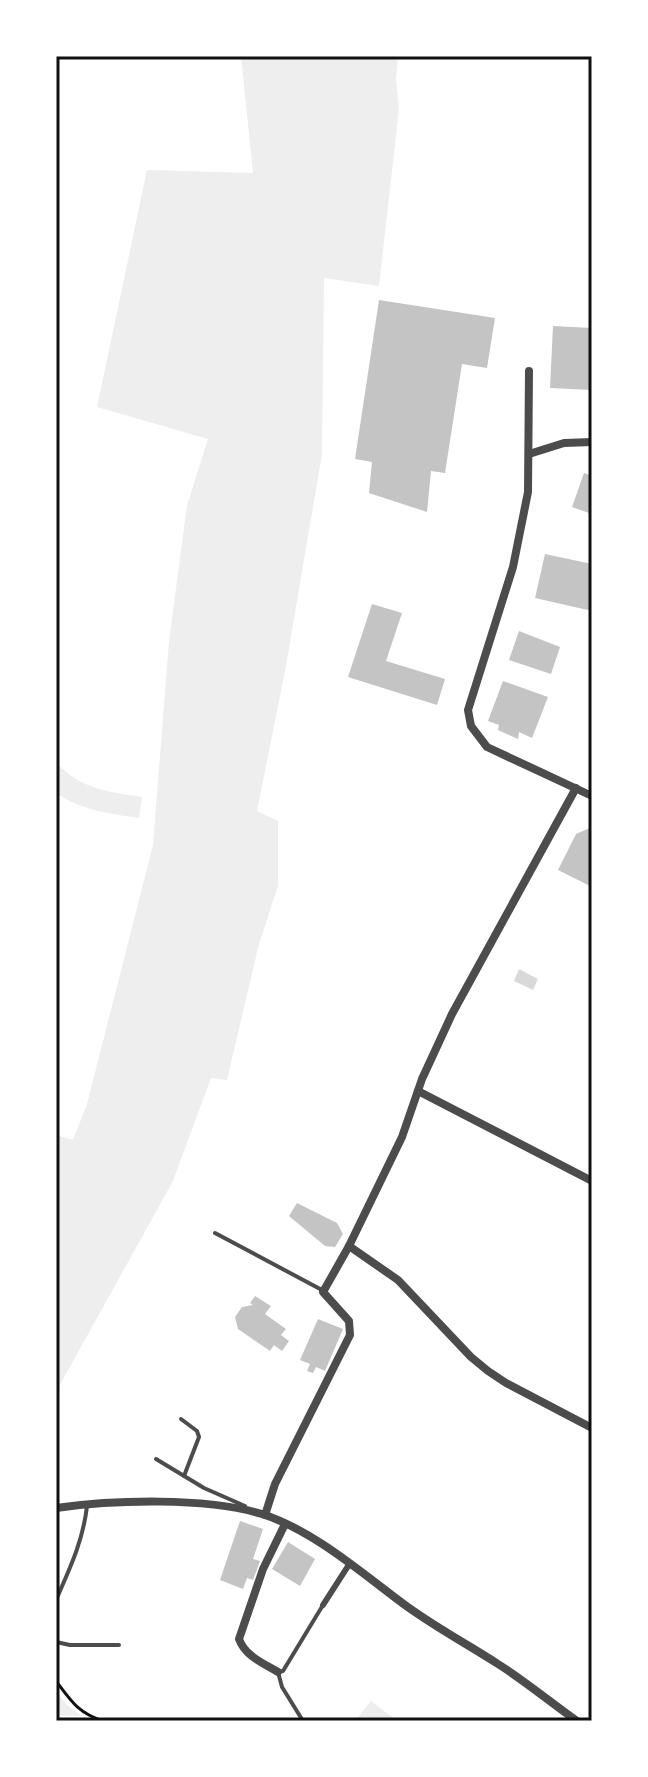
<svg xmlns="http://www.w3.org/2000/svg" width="648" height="1777" font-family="'Golos Text',sans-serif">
  <rect width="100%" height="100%" fill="#fff"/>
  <!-- green -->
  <g fill="#eee">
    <path d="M 241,56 L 398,56 L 396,80 L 399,109 L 379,286 L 324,278 L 322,454 L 286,666 L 257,811 L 278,821 L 278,886 L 259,944 L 227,1080 L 211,1078 L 173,1181 L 56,1392 L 56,1135 L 73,1140 L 87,1104 L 153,845 L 169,641 L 187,505 L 208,439 L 97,407 L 147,170 L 253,173 Z"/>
    <path d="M 56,762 C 79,789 109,792 142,797 L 139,818 C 110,814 81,810 56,793 Z"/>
    <path d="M 56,1691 L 66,1704 L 81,1716 L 56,1715 Z"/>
    <path d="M 371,1701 L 397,1721 L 355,1721 Z"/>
  </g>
  <!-- water -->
  <path fill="#d9d9d9" d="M 519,969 L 538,979 L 533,990 L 514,981 Z"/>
  <!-- building -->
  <g fill="#c4c4c4">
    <path d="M 379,300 L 495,318 L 487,368 L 462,364 L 445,473 L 431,471 L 427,512 L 369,493 L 372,462 L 355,459 Z"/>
    <path d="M 553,326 L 592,328 L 592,390 L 550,388 Z"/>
    <path d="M 584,473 L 592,476 L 592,514 L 572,507 Z"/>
    <path d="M 545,554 L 592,564 L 592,611 L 535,598 Z"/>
    <path d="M 372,604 L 402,613 L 386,661 L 445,679 L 437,705 L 348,677 Z"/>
    <path d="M 519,631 L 560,647 L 551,674 L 509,660 Z"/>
    <path d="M 503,681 L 548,697 L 532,738 L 519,732 L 518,739 L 498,730 L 499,725 L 488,721 Z"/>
    <path d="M 592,827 L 592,887 L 558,870 L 576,834 Z"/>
    <path d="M 297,1203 L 337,1223 L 343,1234 L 335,1247 L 325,1246 L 289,1216 Z"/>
    <path d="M 255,1296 L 271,1306 L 265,1314 L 286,1329 L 281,1335 L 289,1341 L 282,1351 L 274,1345 L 270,1351 L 238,1329 L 235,1317 L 242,1307 L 253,1305 L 250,1303 Z"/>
    <path d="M 318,1319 L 343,1329 L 325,1371 L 316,1367 L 313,1373 L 307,1371 L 310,1364 L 300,1360 Z"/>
    <path d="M 240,1521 L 263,1529 L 253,1559 L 260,1561 L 253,1580 L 247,1578 L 243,1589 L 220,1580 Z"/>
    <path d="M 288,1542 L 315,1559 L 300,1586 L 272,1569 Z"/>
  </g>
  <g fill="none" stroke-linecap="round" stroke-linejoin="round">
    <!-- path -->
    <path stroke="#111" stroke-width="3" d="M 56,1681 C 71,1701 78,1713 103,1721"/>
    <!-- service -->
    <g stroke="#4c4c4c" stroke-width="4">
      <path d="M 215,1233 L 322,1290"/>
      <path d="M 181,1419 L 197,1431 L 199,1437 L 184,1476"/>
      <path d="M 156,1459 L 204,1488 L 245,1506"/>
      <path d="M 56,1600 C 70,1568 83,1541 87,1506"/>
      <path d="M 56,1642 L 70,1645 L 119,1645"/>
      <path d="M 303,1721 L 282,1687 L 278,1672 L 283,1671 L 323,1605"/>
    </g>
    <!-- pedestrian -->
    <path stroke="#4c4c4c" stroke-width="6" d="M 323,1605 L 350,1563"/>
    <!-- minor -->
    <g stroke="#4c4c4c" stroke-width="8">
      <path d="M 529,371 L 528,492 L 513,567 L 468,710 L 471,726 L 487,747 L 592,796"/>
      <path d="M 529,454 L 564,443 L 592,442"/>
      <path d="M 418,1091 L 592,1181"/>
      <path d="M 349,1246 L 398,1280 L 471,1357 L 488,1371 L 506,1383 L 592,1428"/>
      <path d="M 56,1508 C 114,1500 206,1497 262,1514 C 313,1530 363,1574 405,1605 C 435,1627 467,1644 498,1664 C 525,1681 550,1702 577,1721"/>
      <path d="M 265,1515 L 275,1484 L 350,1335 L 349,1321 L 323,1292 L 349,1246 L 402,1137 L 422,1079 L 452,1014 L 576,788"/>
      <path d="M 278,1672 C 263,1663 245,1656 239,1639 L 263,1569 L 285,1524"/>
    </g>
  </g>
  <!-- border -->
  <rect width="648" height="1777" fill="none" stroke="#ffffff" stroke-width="116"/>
  <rect x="58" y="58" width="532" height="1661" fill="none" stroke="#111" stroke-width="3"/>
</svg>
